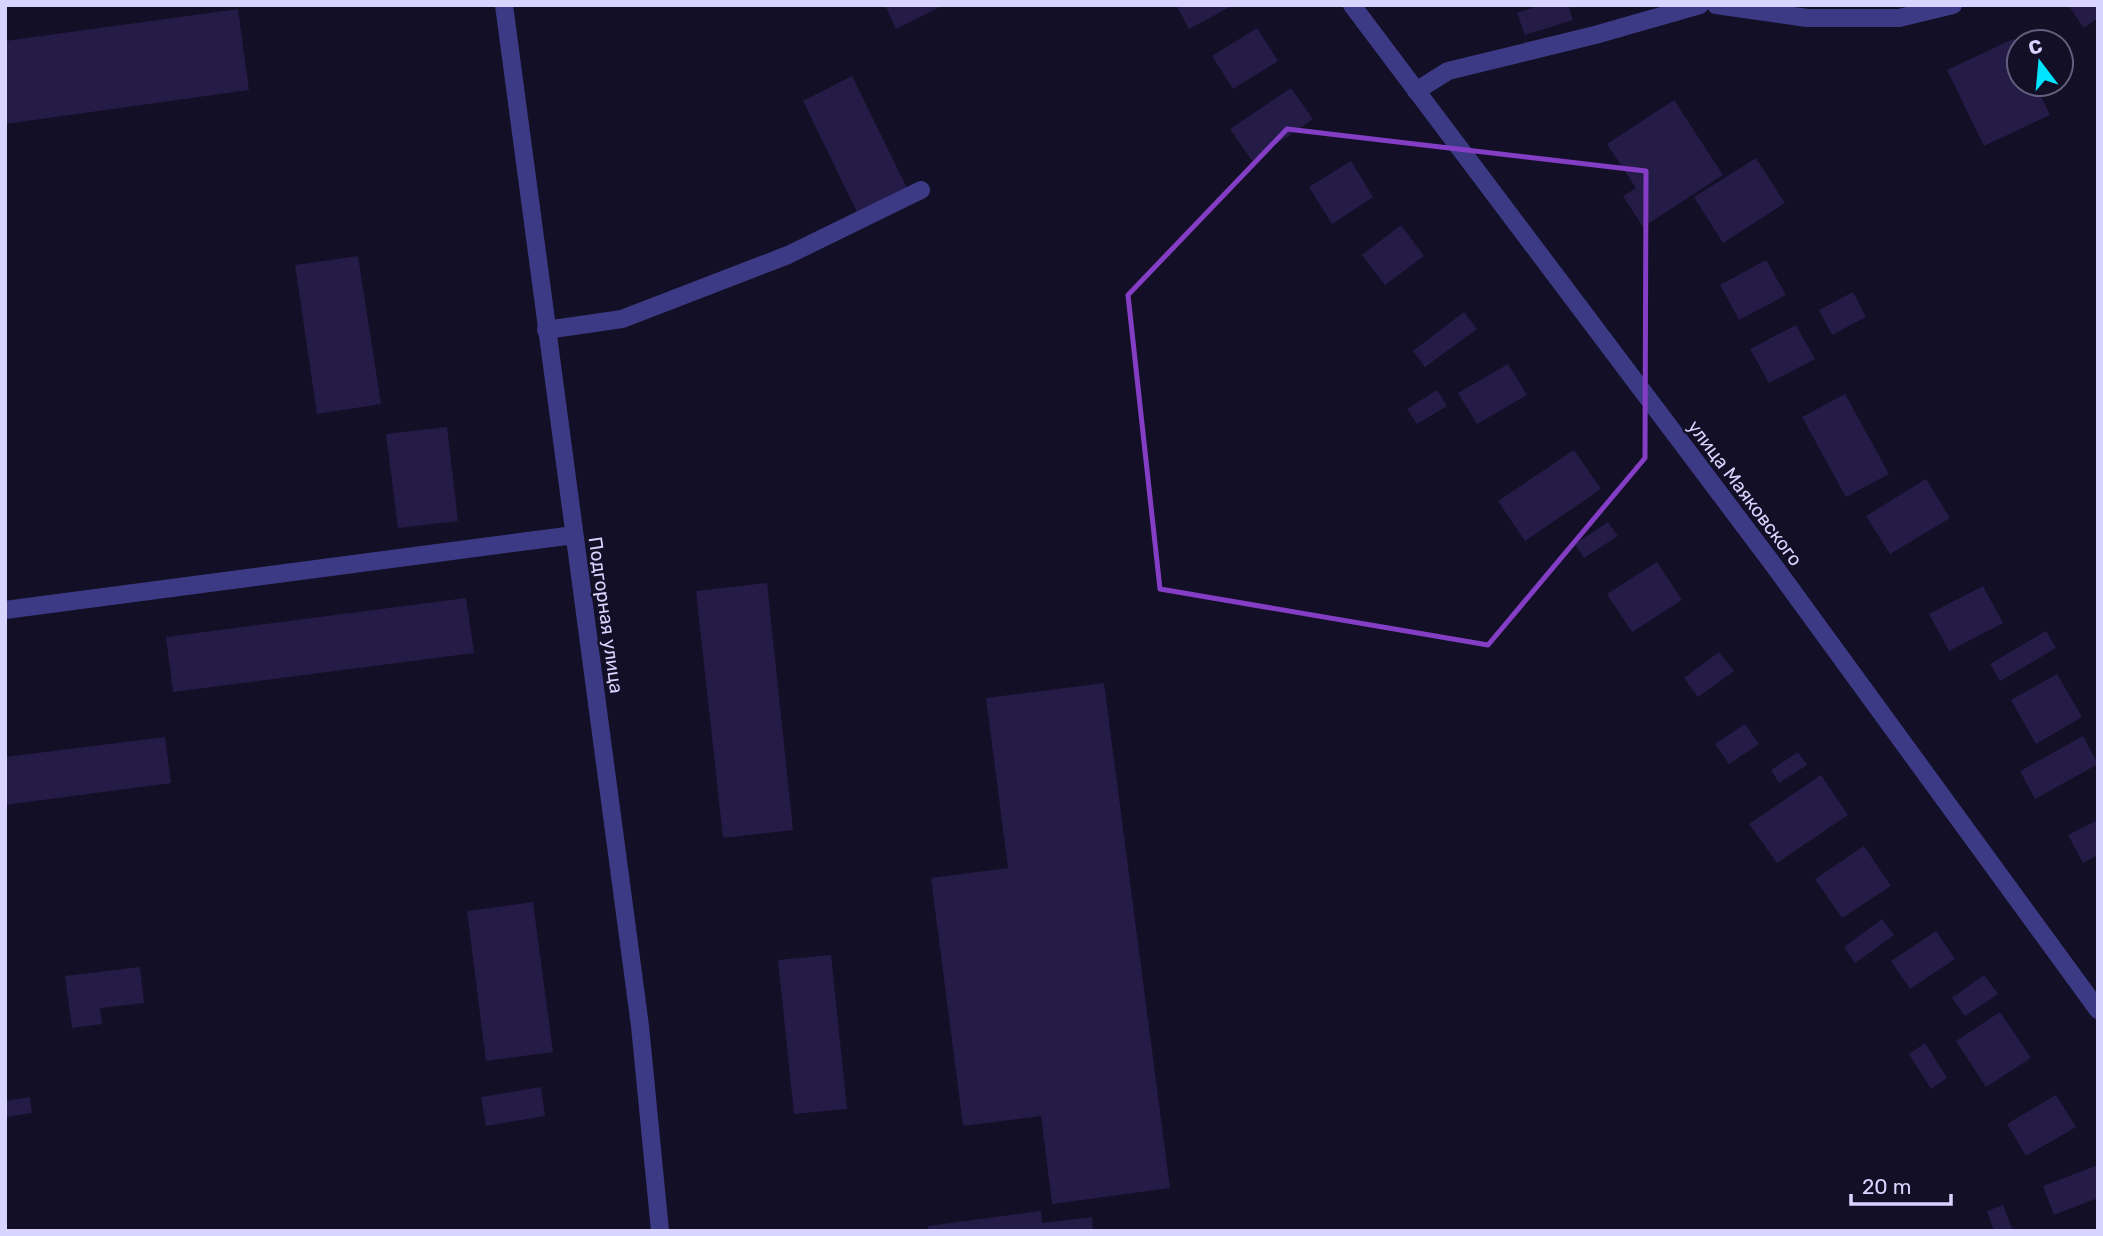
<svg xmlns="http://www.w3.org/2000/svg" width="2103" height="1236" font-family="Rubik,sans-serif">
  <rect width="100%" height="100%" fill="#130f26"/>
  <!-- building -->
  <g fill="#241b47">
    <path d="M 885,5 L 937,5 L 938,8 L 896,29 Z"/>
    <path d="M 1176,5 L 1229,5 L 1230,7 L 1189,29 Z"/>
    <path d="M 1541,5 L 1568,5 L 1573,20 L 1525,35 L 1517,13 Z"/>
    <path d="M 2068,5 L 2098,5 L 2098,18 L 2084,28 Z"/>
    <path d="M 238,9 L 249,90 L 5,124 L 5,41 Z"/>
    <path d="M 1257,28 L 1278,61 L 1233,89 L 1212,56 Z"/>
    <path d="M 2013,39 L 2019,52 L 2019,84 L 2035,84 L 2050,115 L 1984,146 L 1947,70 Z"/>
    <path d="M 852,76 L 907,188 L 857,212 L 803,101 Z"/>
    <path d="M 1291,88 L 1313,119 L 1252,161 L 1230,129 Z"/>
    <path d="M 1674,100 L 1723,175 L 1643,227 L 1623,196 L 1636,188 L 1607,144 Z"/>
    <path d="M 1756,158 L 1785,203 L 1723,243 L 1694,197 Z"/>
    <path d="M 1351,161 L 1373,197 L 1332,224 L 1309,187 Z"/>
    <path d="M 1401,225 L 1424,256 L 1385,285 L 1362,255 Z"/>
    <path d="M 358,256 L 381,404 L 317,414 L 295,265 Z"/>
    <path d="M 1766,260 L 1786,295 L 1739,320 L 1720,285 Z"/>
    <path d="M 1853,292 L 1866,317 L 1832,335 L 1819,310 Z"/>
    <path d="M 1464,312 L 1477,329 L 1425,367 L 1413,351 Z"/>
    <path d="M 1796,325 L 1815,359 L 1769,383 L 1750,349 Z"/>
    <path d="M 1508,364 L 1527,395 L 1477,424 L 1458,393 Z"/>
    <path d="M 1437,390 L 1447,406 L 1417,424 L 1407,409 Z"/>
    <path d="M 1845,394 L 1889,474 L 1846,497 L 1802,417 Z"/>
    <path d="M 447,427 L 458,521 L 398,528 L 386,434 Z"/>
    <path d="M 1574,450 L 1601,489 L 1525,541 L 1498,501 Z"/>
    <path d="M 1926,479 L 1950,518 L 1890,554 L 1866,516 Z"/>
    <path d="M 1608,522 L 1618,536 L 1584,558 L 1575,544 Z"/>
    <path d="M 1657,562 L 1682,600 L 1632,632 L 1607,594 Z"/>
    <path d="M 767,583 L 793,830 L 723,838 L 696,591 Z"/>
    <path d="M 1983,586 L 2003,623 L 1949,651 L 1929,614 Z"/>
    <path d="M 466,598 L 474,653 L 173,692 L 166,637 Z"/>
    <path d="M 2046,631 L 2056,648 L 2000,681 L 1990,664 Z"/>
    <path d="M 1719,652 L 1734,671 L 1698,697 L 1684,678 Z"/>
    <path d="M 2057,674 L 2082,717 L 2036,744 L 2011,700 Z"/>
    <path d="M 1104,683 L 1170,1188 L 1052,1204 L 1041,1116 L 963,1126 L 931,878 L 1008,868 L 986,698 Z"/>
    <path d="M 1745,724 L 1759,744 L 1729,764 L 1715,744 Z"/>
    <path d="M 2083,736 L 2098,764 L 2035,799 L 2020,771 Z"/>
    <path d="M 165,737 L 171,783 L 5,805 L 5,757 Z"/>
    <path d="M 1798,752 L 1807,765 L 1779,783 L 1771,770 Z"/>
    <path d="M 1821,775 L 1848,815 L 1777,863 L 1749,824 Z"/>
    <path d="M 2098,820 L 2098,855 L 2083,863 L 2068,835 Z"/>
    <path d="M 1864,846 L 1891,886 L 1842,918 L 1815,879 Z"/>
    <path d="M 533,902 L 553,1052 L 486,1061 L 467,911 Z"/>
    <path d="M 1882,919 L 1894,935 L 1855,963 L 1844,947 Z"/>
    <path d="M 1936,931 L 1955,959 L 1910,989 L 1891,961 Z"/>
    <path d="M 831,955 L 847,1109 L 794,1114 L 778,960 Z"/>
    <path d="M 140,967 L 144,1003 L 100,1008 L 102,1024 L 72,1028 L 65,976 Z"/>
    <path d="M 1984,975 L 1998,994 L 1965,1016 L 1952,998 Z"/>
    <path d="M 2000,1012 L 2031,1058 L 1986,1087 L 1956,1041 Z"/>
    <path d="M 1925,1043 L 1947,1078 L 1931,1089 L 1909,1054 Z"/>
    <path d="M 541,1087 L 545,1116 L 486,1126 L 481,1097 Z"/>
    <path d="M 2056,1095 L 2076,1127 L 2026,1156 L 2007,1124 Z"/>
    <path d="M 30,1097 L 32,1113 L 5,1117 L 5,1101 Z"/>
    <path d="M 2098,1165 L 2098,1198 L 2054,1215 L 2043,1186 Z"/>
    <path d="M 2003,1205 L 2013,1231 L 1994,1231 L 1987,1211 Z"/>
    <path d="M 1041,1211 L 1042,1223 L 1092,1217 L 1093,1231 L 928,1231 L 928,1226 Z"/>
  </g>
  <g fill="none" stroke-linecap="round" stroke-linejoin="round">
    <!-- minor -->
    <g stroke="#3d3a85" stroke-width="18">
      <path d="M 504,5 L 640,1026 L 660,1231"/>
      <path d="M 1352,5 L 1772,563 L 2098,1010"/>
      <path d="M 1716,5 L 1807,18 L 1899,18 L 1953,5"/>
      <path d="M 1416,91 L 1448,71 L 1595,35 L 1700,5"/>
      <path d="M 546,330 L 622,319 L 788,255 L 921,190"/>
      <path d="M 5,610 L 574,535"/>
    </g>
  </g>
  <!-- marked area -->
  <path fill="none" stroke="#843dc5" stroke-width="5" stroke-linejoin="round" d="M 1287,129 L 1646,171 L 1645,458 L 1488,645 L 1160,589 L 1128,295 Z"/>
  <g text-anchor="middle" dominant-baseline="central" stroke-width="5" stroke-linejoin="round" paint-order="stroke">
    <!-- street labels -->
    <g font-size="19" fill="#d9d4ff" stroke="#130f26">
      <text transform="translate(1745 493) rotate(53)">улица Маяковского</text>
      <text transform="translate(606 615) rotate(82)">Подгорная улица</text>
    </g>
  </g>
  <!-- border -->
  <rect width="2103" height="1236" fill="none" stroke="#d9d4ff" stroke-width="14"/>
  <!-- north arrow -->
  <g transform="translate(2040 63) rotate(344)"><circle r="33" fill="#130f26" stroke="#625e7d" stroke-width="2"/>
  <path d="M0-5L12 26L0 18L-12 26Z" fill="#00e5ff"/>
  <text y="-10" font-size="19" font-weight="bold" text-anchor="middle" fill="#d9d4ff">С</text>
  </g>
  <!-- scale -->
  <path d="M1851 1194v10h100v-10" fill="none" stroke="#d9d4ff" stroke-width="3.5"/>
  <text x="1862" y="1194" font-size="21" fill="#d9d4ff" stroke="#130f26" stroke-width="5" paint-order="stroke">20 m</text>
</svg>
